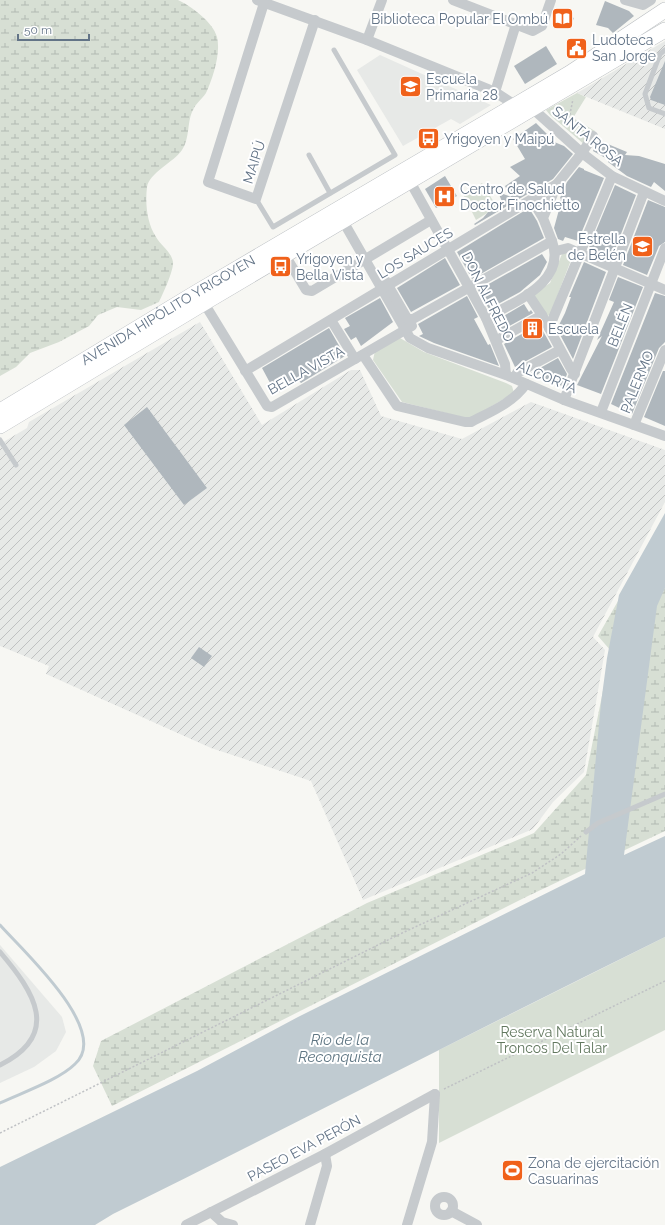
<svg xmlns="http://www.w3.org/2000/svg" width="665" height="1225" font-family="Raleway,sans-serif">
  <defs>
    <pattern id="industrial-furrows" width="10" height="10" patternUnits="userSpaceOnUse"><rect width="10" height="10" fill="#e7e9e7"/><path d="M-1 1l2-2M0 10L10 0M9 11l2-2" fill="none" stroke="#bfc1c1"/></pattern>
    <pattern id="wetland-marsh" width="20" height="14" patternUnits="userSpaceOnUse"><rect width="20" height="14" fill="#d7dfd4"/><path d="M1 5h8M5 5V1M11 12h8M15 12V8" fill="none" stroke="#b2b9b2"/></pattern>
  </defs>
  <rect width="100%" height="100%" fill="#f7f7f3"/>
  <!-- built -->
  <g fill="#e7e9e7">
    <path d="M 380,55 L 491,105 L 460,124 L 451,119 L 403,146 L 357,70 Z"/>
    <path d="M 0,945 L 62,1017 L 66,1032 L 56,1051 L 34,1067 L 0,1083 Z"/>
  </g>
  <!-- industrial -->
  <g fill="url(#industrial-furrows)">
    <path d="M 665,41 L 665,129 L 577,93 Z"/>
    <path d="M 200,322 L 262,425 L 351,370 L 360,370 L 381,416 L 462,439 L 531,402 L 665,450 L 665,502 L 593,637 L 605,650 L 584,772 L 553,802 L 533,829 L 363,900 L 311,781 L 211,748 L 46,674 L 49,666 L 0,646 L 0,444 L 27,428 L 29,422 Z"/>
  </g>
  <!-- wetland -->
  <g fill="url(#wetland-marsh)">
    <path d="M 0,0 L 178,0 C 191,6 213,22 217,37 C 221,53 213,78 206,93 C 202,99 196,103 193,110 C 187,120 190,139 182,150 C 174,162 149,173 147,187 C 145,204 147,223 156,237 C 161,246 171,251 173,262 C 174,270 163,294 159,302 L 141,310 L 117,307 L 98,315 L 89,326 L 59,342 L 30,353 L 16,367 L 0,376 Z"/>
    <path d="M 665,519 L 665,831 L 528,896 L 112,1106 L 93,1066 L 101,1041 L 367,903 L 534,833 L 586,775 L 611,651 L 598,636 Z"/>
  </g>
  <!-- park -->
  <g fill="#d7dfd4">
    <path d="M 577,93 L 586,97 L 573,118 L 595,131 L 585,145 L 550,115 L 546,110 Z"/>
    <path d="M 482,183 L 497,207 L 476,220 L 463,194 Z"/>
    <path d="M 564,252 L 571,256 L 571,260 L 550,315 L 547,316 L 535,297 L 535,293 L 550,283 L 562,254 Z"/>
    <path d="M 400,338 L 424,352 L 506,383 L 512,386 L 514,393 L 470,419 L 402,402 L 373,360 L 375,351 Z"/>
    <path d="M 665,937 L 665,1030 L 439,1143 L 439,1050 Z"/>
  </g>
  <!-- water -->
  <path fill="#c0cbd1" d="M 665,513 L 665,588 L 657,606 L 624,855 L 665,836 L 665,937 C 480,1028 297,1123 113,1214 L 95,1225 L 0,1225 L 0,1167 L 197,1071 L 298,1017 L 585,874 L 601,703 L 607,658 L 619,595 Z"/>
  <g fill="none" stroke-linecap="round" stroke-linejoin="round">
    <!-- stream -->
    <path stroke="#c0cbd1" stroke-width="3" d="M 0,925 C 21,949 112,1031 75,1064 C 59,1080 21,1093 0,1103"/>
  </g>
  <!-- building -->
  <g fill="#afb7bd">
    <path d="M 605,1 L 629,11 L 634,16 L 613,33 L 608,28 L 596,25 Z"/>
    <path d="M 556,10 L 574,18 L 570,28 L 552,20 Z"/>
    <path d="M 578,40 L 583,49 L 574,55 L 568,46 Z"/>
    <path d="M 546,46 L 557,64 L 525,84 L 514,66 Z"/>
    <path d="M 665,61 L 665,105 L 651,100 L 650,97 Z"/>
    <path d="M 536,123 L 549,136 L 547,139 L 564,146 L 573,154 L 553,179 L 475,225 L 474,224 L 483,218 L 489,211 L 503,204 L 498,192 L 511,197 L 505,186 L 520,176 L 510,167 L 525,159 L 513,139 Z"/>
    <path d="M 598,140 L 627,152 L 625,155 L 639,156 L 665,164 L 665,191 L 654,182 L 651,187 L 627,176 L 608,162 L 609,160 L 593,151 Z"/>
    <path d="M 579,167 L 584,169 L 584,170 L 604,178 L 578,241 L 565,237 L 563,241 L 558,239 L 554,228 L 560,206 L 559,205 L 561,199 L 560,198 L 567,182 Z"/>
    <path d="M 445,176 L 457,196 L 436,208 L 425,189 Z"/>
    <path d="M 615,185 L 636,195 L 611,260 L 588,250 Z"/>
    <path d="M 648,200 L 665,207 L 665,242 L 659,246 L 647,275 L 623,265 Z"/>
    <path d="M 529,208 L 537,221 L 544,238 L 472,279 L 457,252 Z"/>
    <path d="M 542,254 L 547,262 L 540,275 L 520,292 L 489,309 L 478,290 Z"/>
    <path d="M 445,258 L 460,285 L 411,312 L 397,288 Z"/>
    <path d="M 584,262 L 606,272 L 573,359 L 557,329 L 565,313 L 571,297 L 569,297 Z"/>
    <path d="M 618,277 L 643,287 L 601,394 L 577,385 L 602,336 L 597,340 L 614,302 L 609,300 Z"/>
    <path d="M 655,293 L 665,296 L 665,342 L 659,348 L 632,414 L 611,404 Z"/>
    <path d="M 467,296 L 478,317 L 474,319 L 488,345 L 490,344 L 499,366 L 434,343 L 419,336 L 423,334 L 418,324 Z"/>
    <path d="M 380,298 L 393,322 L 361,346 L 356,337 L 351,340 L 344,329 L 350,326 L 345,318 Z"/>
    <path d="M 524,304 L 529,312 L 531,310 L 533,313 L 500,331 L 495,321 Z"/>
    <path d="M 539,324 L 552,347 L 515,367 L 504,344 Z"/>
    <path d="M 329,328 L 345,356 L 301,383 L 299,381 L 276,394 L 262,368 Z"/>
    <path d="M 558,358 L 567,374 L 562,388 L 556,377 L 547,382 L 541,372 L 534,377 L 531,373 Z"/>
    <path d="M 663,371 L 665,371 L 665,426 L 644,417 Z"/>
    <path d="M 147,407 L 207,488 L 184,505 L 124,425 Z"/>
    <path d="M 199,647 L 212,656 L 204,667 L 191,658 Z"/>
  </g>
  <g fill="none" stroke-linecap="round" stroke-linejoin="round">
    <defs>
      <g id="primary">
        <path id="s1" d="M 0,411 L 197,292 L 570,73 L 665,10"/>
        <path d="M 0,426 L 204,303 L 665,30"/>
      </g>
    </defs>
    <!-- primary casing -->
    <use href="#primary" stroke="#b9bdc1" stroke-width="16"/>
    <!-- path -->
    <g stroke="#bfc1c4" stroke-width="1.5" stroke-dasharray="2 2" stroke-linecap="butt">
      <path d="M 558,118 L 561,106"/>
      <path d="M 563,124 L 569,119 L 573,99"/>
      <path d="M 444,1089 L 665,981"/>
      <path d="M 0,1133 L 400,934 L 532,873 L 561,854 L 581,836"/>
    </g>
    <!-- lane -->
    <g stroke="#c6cacd" stroke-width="5">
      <path d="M 665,50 L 660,54 L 645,94 L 649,108 L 665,114"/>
      <path d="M 309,155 L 330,193"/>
      <path d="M 256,199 L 273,227 L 395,155 L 334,50"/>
      <path d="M 0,440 L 16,465"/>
      <path d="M 586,832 L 598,823 L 665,794"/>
      <path d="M 0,952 C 34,992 62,1034 0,1065"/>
    </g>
    <!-- street -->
    <g stroke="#c6cacd" stroke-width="10">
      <path d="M 257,0 L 367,40 L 495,92 L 515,105 L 533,109 L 582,153 L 612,176 L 665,201"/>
      <path d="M 453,0 L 533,31 L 542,26 L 551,0"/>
      <path d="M 625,0 L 643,5 L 651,0"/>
      <path d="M 264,3 L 208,182 L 256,199 L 315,20"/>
      <path d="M 367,40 L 382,0"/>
      <path d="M 495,92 L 516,24"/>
      <path d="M 407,176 L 486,318 L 505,364 L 506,375"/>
      <path d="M 532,200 L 543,218"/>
      <path d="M 343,221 L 410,338 L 428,348 L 506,375 L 564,400 L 665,436"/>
      <path d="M 552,241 L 543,218 L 557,184 L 582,153 L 593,136"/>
      <path d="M 556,251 L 568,248 L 665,290"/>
      <path d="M 285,255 L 306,290 L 312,291 L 431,220"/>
      <path d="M 385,280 L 411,325"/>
      <path d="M 528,294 L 542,315 L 571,369 L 575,374"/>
      <path d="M 201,298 L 267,406 L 272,407 L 412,326"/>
      <path d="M 408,319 L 413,319 L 552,241 C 567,283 515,301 486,318"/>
      <path d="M 331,320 L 355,359"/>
      <path d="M 549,328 L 612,176"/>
      <path d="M 497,340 L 542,315"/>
      <path d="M 363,355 L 397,406 L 465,422 L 471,422 C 490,412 513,403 526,384"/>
      <path d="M 245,371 L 557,184"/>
      <path d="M 514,378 L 517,373 L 560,350"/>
      <path d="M 564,400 L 644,192"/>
      <path d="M 601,412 L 665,248"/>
      <path d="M 634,425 L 665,350"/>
      <circle cx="444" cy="1206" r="9"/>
      <path d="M 451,1211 L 477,1225"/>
      <path d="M 211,1212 L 222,1222 L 233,1225"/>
      <path d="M 186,1225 L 325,1154 L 435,1094"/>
      <path d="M 310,1225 L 327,1166 L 325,1154"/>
      <path d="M 407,1225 L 432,1142 L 435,1094"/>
    </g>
    <!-- primary -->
    <use href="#primary" stroke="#fff" stroke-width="15"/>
  </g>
  <!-- icons -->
  <defs>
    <symbol id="library-square" viewBox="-11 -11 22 22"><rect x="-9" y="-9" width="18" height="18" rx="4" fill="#f0611a" stroke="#fff"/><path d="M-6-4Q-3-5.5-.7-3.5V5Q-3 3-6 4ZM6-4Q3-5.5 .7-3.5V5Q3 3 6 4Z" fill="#fff"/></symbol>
    <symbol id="civic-square" viewBox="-11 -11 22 22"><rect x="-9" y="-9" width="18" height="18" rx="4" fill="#f0611a" stroke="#fff"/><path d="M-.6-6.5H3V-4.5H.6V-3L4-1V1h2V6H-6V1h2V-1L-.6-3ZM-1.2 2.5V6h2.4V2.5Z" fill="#fff"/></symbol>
    <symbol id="school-square" viewBox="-11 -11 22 22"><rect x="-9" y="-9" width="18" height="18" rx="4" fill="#f0611a" stroke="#fff"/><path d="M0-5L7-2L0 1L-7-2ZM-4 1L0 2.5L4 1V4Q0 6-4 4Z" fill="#fff"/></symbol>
    <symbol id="bus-square" viewBox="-11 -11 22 22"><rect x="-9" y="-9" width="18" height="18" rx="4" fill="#f0611a" stroke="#fff"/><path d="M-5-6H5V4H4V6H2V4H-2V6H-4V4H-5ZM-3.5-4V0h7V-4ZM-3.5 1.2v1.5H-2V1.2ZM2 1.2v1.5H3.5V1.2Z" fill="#fff"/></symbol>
    <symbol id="hospital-square" viewBox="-11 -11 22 22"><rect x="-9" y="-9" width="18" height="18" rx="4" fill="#f0611a" stroke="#fff"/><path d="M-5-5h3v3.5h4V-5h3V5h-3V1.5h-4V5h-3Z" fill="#fff"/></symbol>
    <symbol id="building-square" viewBox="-11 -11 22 22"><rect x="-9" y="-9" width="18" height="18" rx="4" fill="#f0611a" stroke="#fff"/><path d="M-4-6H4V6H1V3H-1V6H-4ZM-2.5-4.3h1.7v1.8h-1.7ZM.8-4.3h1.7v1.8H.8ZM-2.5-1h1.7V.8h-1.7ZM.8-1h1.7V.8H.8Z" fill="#fff"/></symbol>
    <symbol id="stadium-square" viewBox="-11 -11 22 22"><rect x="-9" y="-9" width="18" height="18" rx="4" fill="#f0611a" stroke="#fff"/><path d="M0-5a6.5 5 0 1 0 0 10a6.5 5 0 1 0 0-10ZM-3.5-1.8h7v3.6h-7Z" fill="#fff"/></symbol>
  </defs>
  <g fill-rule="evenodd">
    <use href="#library-square" x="550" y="6" width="25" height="25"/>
    <use href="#civic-square" x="564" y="36" width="25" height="25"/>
    <use href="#school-square" x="398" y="74" width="25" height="25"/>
    <use href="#bus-square" x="416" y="126" width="25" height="25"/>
    <use href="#hospital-square" x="432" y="184" width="25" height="25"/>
    <use href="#school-square" x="630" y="234" width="25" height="25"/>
    <use href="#bus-square" x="268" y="254" width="25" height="25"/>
    <use href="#building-square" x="520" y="316" width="25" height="25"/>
    <use href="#stadium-square" x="500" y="1158" width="25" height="25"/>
  </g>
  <g text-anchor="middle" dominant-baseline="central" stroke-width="4" stroke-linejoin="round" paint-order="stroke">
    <!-- poi labels -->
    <g font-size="14" fill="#637487" stroke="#fff" text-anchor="start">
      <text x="548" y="19" text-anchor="end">Biblioteca Popular El Ombú</text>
      <text x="592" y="40">Ludoteca<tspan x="592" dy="16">San Jorge</tspan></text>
      <text x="426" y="79">Escuela<tspan x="426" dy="16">Primaria 28</tspan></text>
      <text x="444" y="139">Yrigoyen y Maipú</text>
      <text x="460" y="189">Centro de Salud<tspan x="460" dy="16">Doctor Finochietto</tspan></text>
      <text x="626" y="239" text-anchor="end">Estrella<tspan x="626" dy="16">de Belén</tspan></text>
      <text x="296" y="259">Yrigoyen y<tspan x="296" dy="16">Bella Vista</tspan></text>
      <text x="548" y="329">Escuela</text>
      <text x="528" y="1163">Zona de ejercitación<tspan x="528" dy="16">Casuarinas</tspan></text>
    </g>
    <!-- street labels -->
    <g font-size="14" fill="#637487" stroke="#fff">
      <text transform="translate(588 136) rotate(39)">SANTA ROSA</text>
      <text transform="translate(254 162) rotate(-72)">MAIPÚ</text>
      <text transform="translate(415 253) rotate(-31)">LOS SAUCES</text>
      <text transform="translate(488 297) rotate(63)">DON ALFREDO</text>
      <text stroke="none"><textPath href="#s1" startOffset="196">AVENIDA HIPÓLITO YRIGOYEN</textPath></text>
      <text transform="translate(620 325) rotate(-68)">BELÉN</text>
      <text transform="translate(306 370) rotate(-29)">BELLA VISTA</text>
      <text transform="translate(547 377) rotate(22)">ALCORTA</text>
      <text transform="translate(637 382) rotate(-68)">PALERMO</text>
      <text transform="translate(304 1148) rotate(-28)">PASEO EVA PERÓN</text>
    </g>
    <!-- park labels -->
    <g font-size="14" fill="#62785f" stroke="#fff">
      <text x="552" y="1032">Reserva Natural<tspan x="552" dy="16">Troncos Del Talar</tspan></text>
    </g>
    <!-- water labels -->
    <g font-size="15" font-style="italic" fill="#5f7683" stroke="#fff">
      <text x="340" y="1040">Río de la<tspan x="340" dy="17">Reconquista</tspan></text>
    </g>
  </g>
  <!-- scale -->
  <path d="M18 34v6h71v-6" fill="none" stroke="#637487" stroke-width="2"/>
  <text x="24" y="34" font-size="12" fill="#637487" stroke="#ffffff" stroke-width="3" paint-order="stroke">50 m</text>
</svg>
